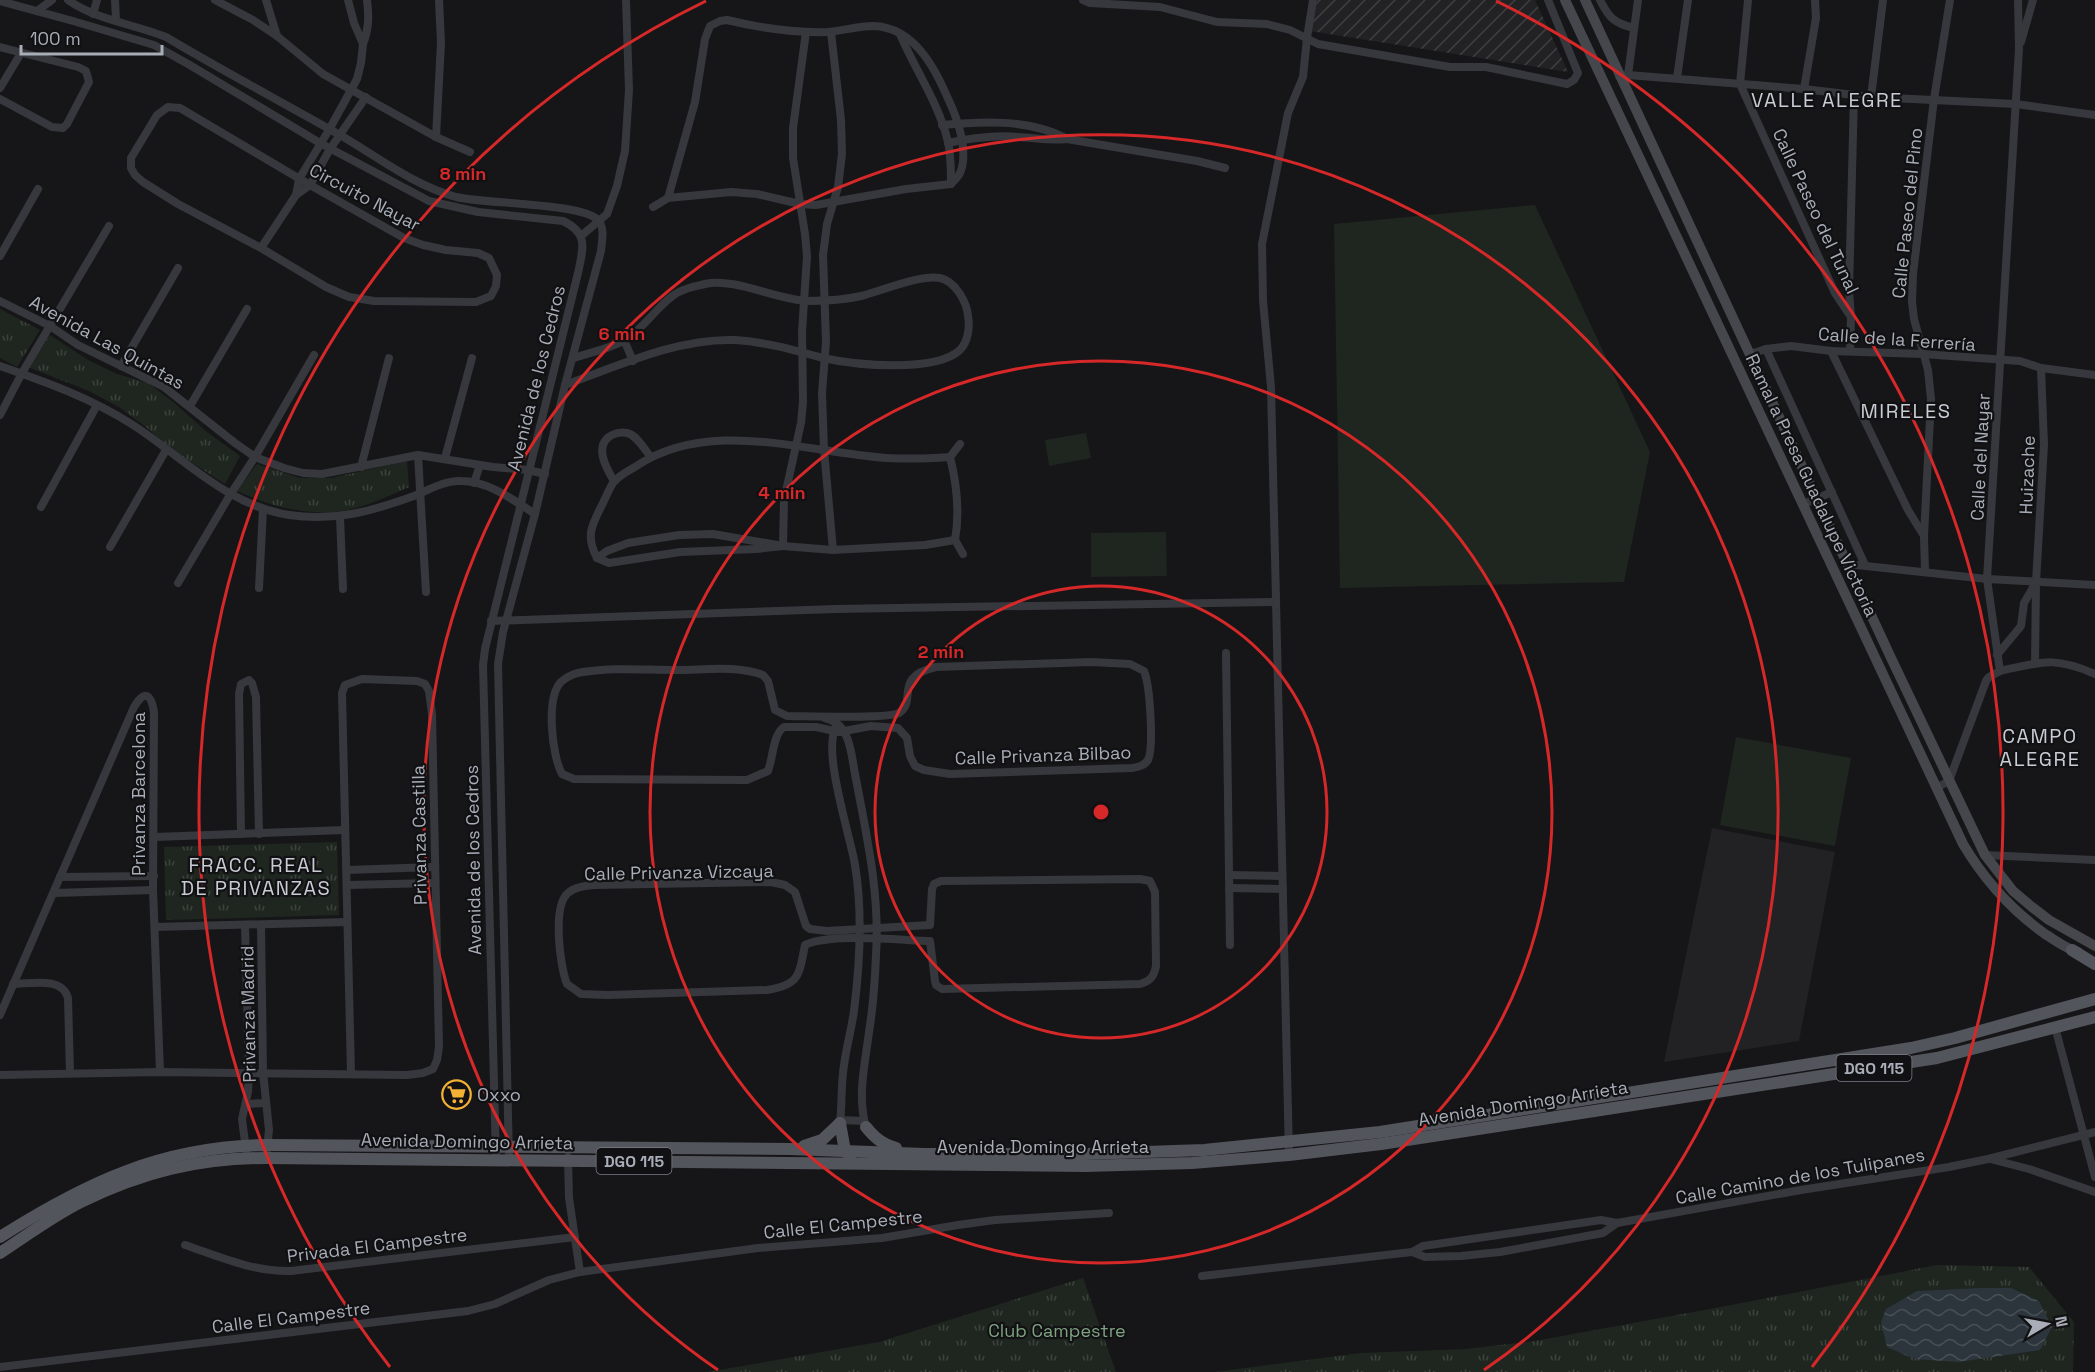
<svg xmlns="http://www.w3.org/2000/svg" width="2095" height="1372" font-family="'Space Grotesk',sans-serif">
  <defs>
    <pattern id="industrial-furrows" width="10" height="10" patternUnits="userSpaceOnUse" patternTransform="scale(1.5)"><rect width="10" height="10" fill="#222225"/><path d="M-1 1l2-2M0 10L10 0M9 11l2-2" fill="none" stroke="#3f3f43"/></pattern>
    <pattern id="park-tufts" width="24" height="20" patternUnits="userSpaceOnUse" patternTransform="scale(1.5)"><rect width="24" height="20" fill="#1e261f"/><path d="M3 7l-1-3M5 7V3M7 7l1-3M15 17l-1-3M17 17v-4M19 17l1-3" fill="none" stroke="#3c433d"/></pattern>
    <pattern id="water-waves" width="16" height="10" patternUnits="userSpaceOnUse" patternTransform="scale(1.5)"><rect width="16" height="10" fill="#2c353c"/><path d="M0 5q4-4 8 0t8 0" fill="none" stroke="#485056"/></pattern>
  </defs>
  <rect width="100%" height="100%" fill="#161618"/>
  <!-- built -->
  <path fill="#222225" d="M 1712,828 L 1835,852 L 1799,1041 L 1664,1062 Z"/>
  <!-- industrial -->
  <path fill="url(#industrial-furrows)" d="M 1317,0 L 1535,0 L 1568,72 L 1310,31 Z"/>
  <!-- park -->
  <g fill="url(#park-tufts)">
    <path d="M 0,309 L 40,330 L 17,367 L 0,358 Z"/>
    <path d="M 50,335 L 88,360 L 117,374 L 148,383 L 172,401 L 207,432 L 240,456 L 225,484 L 168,447 L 146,427 L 119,407 L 89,391 L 28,367 Z"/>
    <path d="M 407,461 L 409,487 C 388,496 366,507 342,511 C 306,516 270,506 237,491 L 257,464 L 300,478 L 331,478 Z"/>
    <path d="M 337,842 L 339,915 L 166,920 L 164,847 Z"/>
    <path d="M 1937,1265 L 2029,1267 L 2074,1322 L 2073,1372 L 1215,1372 L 1361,1353 L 1466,1349 L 1535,1341 L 1726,1306 Z"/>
    <path d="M 1083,1278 L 1116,1372 L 708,1372 L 879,1342 Z"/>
  </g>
  <!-- pitch -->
  <g fill="#1e261f">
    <path d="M 1535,205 L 1650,452 L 1624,582 L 1340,588 L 1334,224 Z"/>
    <path d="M 1086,433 L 1091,458 L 1049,466 L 1045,440 Z"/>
    <path d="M 1166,532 L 1167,576 L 1091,577 L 1091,533 Z"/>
    <path d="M 1736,737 L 1851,758 L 1835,846 L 1720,825 Z"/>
  </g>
  <!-- water -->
  <path fill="url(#water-waves)" d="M 1982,1288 L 2011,1288 L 2039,1301 L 2052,1327 L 2040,1350 L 1958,1362 L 1914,1359 L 1887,1347 L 1881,1322 L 1886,1309 L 1917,1291 Z"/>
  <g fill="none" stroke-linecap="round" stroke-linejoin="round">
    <!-- street -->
    <g stroke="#37383d" stroke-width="8">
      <path d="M 68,0 C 96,20 134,24 166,37 C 223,71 282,102 340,135 C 378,157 413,185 456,197 C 485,204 582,203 598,220 C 605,227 602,241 601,251 L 565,385 L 535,514 L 503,632 L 498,664 L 509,1160"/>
      <path d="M 115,0 L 116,20"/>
      <path d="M 215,0 L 253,20 L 277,36 L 323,74 L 436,137 L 470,152"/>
      <path d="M 266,0 L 277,36"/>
      <path d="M 1083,0 L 1090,3 L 1160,7 L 1217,22 L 1267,24 L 1290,30 L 1318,44 L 1450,67 L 1486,67 L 1567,84 L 1574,80 L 1578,73 L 1548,0"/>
      <path d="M 1600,0 C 1609,18 1614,23 1634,28"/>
      <path d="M 1748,0 L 1740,84 L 1835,293 L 1851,317"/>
      <path d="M 0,1 L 73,21 L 154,45 L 188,64 L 320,143 L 429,201 L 478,212 L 563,221 C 589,233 583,249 578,273 L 485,649 L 483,665 L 496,1159"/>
      <path d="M 37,11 L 52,0"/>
      <path d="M 93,14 L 97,0"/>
      <path d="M 727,20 C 760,28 794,33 827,32 C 842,31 858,26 873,26 C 918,27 938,75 953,110 C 960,127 968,155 960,173 C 958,177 954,181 951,184 L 906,189 L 816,205 L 800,204 L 757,194 L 731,192 L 668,198 L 695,102 L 705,39 L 710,26 L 720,21 Z"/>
      <path d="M 831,32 L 841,120 L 842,154 L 838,187 L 827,224 L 823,255 L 826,342 L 822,393 L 824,450 L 833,550"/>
      <path d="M 900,34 C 915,70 939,103 948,142 C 951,155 951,170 951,184"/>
      <path d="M 2021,42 L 2033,0"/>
      <path d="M 363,44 C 369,29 369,16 367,0"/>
      <path d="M 0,47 L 78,67 L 86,71 L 89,82 L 67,124 L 63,128 L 52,127 L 0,99"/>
      <path d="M 1628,75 L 1638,0"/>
      <path d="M 1619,76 L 1628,75 L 1804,89 L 1871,97 L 2016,104 L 2095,115"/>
      <path d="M 1677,78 L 1688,0"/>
      <path d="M 0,88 L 21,53"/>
      <path d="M 1804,89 L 1816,18 L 1815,0"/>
      <path d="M 1871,97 L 1883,0"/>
      <path d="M 168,107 L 180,108 L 310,185 L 404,238 L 423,245 L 446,250 L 478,253 L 489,258 L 497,275 L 496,286 L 491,296 L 476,302 L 374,301 L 349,297 L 326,287 L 261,248 L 178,204 L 143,182 L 135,175 L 131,168 L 131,158 L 157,115 Z"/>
      <path d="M 942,125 C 983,121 1028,119 1066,138"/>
      <path d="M 436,137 L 441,43 L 439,0"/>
      <path d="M 948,143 C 971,138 996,135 1019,137 C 1036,138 1049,141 1067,139 L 1197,161 L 1225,168"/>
      <path d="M 296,195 L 299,179 L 329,130 L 357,79 L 361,63 L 363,44 L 354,23 L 348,0"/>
      <path d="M 653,207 L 668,198"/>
      <path d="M 581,236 L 607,214 L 617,186 L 625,151 L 629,90 L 626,0"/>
      <path d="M 261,248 L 296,195 L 310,185 L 330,149 L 366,97"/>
      <path d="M 0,256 L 38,189"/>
      <path d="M 0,301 L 50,326 L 78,345 L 164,387 L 235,443 L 255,457 L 284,468 L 303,473 L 322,474 L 418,455 L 493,467 L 528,470 L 545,474"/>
      <path d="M 624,340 L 633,361"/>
      <path d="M 1766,349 L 1865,565"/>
      <path d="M 1831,351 L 1908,510 L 1924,536"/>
      <path d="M 1850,351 L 1851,317 L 1849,291 L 1854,95"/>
      <path d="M 1750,354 L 1766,349 L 1791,346 L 1831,351 L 1923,354 L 2020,361 L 2041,368 L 2095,375"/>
      <path d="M 0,366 C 46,382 91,398 133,425 C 184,458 226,505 289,515 C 335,522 372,511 414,496 C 428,490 446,480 461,481 C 489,481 513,500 535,514"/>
      <path d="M 121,366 L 178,268"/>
      <path d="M 565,385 C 618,366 677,338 735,340 C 766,342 794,350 823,358 C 855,365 935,373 960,350 C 968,342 970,327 968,316 C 967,302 955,281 940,278 C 921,274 881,291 861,296 C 844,300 824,301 807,301 C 777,300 734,277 705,284 C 697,286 686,288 679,292 C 662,300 646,326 629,337 C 614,348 591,352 574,358"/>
      <path d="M 190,406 L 247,309"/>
      <path d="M 0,415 L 22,373 L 109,226"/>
      <path d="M 418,455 L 426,592"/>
      <path d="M 950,457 C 957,485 960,512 955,540 L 925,545 L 833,550 L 783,546 L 713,534 L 679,535 L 628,543 L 607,551 L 597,558 C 585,535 592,525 603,503 C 606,497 609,489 613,483 C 618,476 628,471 635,467 C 704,420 792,448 867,456 C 895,460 922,459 950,457 L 960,444"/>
      <path d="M 445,458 L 472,358"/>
      <path d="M 361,467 L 389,358"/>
      <path d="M 614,481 C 606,468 593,445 612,435 C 616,433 622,432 627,433 C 637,435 644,449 650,456"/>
      <path d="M 474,483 L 480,465"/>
      <path d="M 1804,504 L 1832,492"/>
      <path d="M 41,507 L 97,405"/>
      <path d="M 340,517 L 343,589"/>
      <path d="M 955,540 L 963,554"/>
      <path d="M 110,547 L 166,450"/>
      <path d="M 597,558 L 609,563 L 680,552 L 756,549 L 783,546 L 784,500 L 801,423 L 803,402 L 802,332 L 807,256 L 805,234 L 793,158 L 793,128 L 806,32"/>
      <path d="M 1847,564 L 1987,579 L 2095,585"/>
      <path d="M 1925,571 L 1924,536 L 1931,399 L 1928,370 L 1914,319 L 1912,302 L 1913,274 L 1934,99 L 1950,0"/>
      <path d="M 178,583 L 230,495 L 255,457 L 314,355"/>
      <path d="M 259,588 L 263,509"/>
      <path d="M 491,621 L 836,609 L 1275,602"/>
      <path d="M 1226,653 L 1230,945"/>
      <path d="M 1997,655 L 2021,626 L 2024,603 L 2035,584"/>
      <path d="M 1092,662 L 1130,664 L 1144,671 C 1150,685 1154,747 1148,760 C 1144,766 1138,767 1132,768 L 950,774 L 924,770 L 915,766 L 910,756 L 907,738 L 898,728 L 871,726 L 839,732 L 816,727 L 784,727 C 773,734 773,758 768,771 L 747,780 L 574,779 L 562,774 C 552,756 545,696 562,681 C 568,676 576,673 583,672 C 614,667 645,670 676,670 C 704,670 736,665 763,675 L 768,681 L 775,710 L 787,716 C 805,716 888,719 899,713 C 918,701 892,677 936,667 Z"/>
      <path d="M 2035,663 L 2036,582 L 2044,445 L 2041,368"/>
      <path d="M 2000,671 C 2042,662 2054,656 2095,674"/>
      <path d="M 825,718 C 852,724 851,757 856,779 C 867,838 880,894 876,955 C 875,981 873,1007 869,1032 C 865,1064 857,1096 866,1127"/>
      <path d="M 836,727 C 822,751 850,835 855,865 C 863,913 860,963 854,1011 C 851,1032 845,1052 843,1073 C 841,1090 842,1107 840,1123"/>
      <path d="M 1936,788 L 1949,781 L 1986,681 L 1989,677 L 2000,671 L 1987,579 L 2019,49 L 2018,0"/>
      <path d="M 241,834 L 239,694 L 241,684 L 249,680 L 252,683 L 256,697 L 259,834"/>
      <path d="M 155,837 L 345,830"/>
      <path d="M 1985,855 L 2095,860"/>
      <path d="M 347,870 L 434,867"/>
      <path d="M 1229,875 L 1282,876"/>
      <path d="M 60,877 L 154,876"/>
      <path d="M 1140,879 L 1150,881 L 1155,892 L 1156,966 C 1154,977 1150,981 1140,984 L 942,989 L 936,985 L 935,981 L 930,941 C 898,940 831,933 805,945 C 799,975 800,985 767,990 L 608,995 L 581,994 L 567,984 C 560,967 552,906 568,893 C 575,887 585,886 594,885 L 771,882 L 785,885 L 795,892 L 806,926 L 810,929 L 827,931 L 930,925 L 932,889 L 934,884 L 941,881 Z"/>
      <path d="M 348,885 L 434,883"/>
      <path d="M 1229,888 L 1283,889"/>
      <path d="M 54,893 L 153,890"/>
      <path d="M 245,925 L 249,1072 L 248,1092 L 242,1119 L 246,1150"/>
      <path d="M 261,925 L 263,1072 L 269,1130 L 266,1158"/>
      <path d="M 155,927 L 347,922"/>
      <path d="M 13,984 C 31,984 62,976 68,998 L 70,1073"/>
      <path d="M 0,1015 L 134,707 C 144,690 151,693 154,712 L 153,890 L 160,1072"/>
      <path d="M 2055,1027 L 2095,1177"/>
      <path d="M 0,1075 L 160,1072 L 407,1075 L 423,1073 L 433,1069 L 437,1060 L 439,1047 L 432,714 L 429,691 L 425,684 L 417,681 L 362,679 L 345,685 L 342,693 L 351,1073"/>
      <path d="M 246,1104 L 266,1103"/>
      <path d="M 840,1120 L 864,1121"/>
      <path d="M 1289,1155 L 1271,387 L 1263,301 L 1262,244 L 1288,113 L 1303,77 L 1307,38 L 1313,0"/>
      <path d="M 568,1157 L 569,1198 L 580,1272"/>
      <path d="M 1990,1159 L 2029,1169 L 2095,1192"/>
      <path d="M 185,1245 C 220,1257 254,1272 291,1271 L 575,1237"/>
      <path d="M 1412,1252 L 1425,1257 L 1461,1256 L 1500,1252 L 1603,1233 L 1617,1223"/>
      <path d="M 1202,1276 L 1412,1252 L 1423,1246 L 1601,1220 L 1617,1223 L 1801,1190 L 1949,1167 L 1988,1159 L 2095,1132"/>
      <path d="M 0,1367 L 468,1311 L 495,1304 L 549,1280 L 580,1272 L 758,1248 L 882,1238 L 958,1225 L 995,1220 L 1109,1213"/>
    </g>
    <!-- secondary -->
    <g stroke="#45474d" stroke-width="10">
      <path d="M 1565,0 L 1963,844 C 1985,881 2010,909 2045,934 C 2055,940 2066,949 2078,952"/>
      <path d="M 1585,0 L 1892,660 L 1985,855 L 2013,891 L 2032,907 L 2049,920 L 2095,946"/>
    </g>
    <!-- primary -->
    <g stroke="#53555c" stroke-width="12">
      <path d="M 2072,950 L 2095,964"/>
      <path d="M 840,1123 L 845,1151 L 850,1156"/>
      <path d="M 866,1127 C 875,1138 882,1144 896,1148"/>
      <path d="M 804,1146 L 822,1140 L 840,1123"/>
      <path d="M 0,1237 C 87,1182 163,1146 268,1145 L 790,1149 L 924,1154 L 1086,1154 L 1204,1150 L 1380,1132 L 1911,1048 L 1955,1038 L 2095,999"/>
      <path d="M 0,1253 C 26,1236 53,1216 81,1202 C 142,1172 199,1158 266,1158 L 1085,1166 L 1192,1163 L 1289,1155 L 1381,1144 L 1937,1058 L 2095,1017"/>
    </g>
  </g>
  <!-- distance rings -->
  <g fill="none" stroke="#d62828" stroke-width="3">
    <circle cx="1101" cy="812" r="226"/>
    <circle cx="1101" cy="812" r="451"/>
    <path d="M718 1370A677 677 0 1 1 1484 1370"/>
    <path d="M390 1367A902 902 0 0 1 706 1M1496 1A902 902 0 0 1 1812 1367"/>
  </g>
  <!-- icons -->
  <defs>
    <symbol id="supermarket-ring" viewBox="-11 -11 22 22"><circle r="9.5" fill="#111113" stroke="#f2b134" stroke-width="1.5"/><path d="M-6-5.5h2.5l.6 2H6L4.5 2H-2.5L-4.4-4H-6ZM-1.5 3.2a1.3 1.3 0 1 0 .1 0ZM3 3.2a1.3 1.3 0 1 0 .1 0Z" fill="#f2b134"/></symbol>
  </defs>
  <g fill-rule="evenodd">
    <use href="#supermarket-ring" x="440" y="1078" width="33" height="33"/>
  </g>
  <g text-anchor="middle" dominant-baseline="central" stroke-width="4.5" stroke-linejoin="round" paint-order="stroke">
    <!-- shield labels -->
    <g fill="#111113" stroke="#7b7e86" stroke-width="1.5">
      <rect x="1836.5" y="1055" width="75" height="26" rx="4.5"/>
      <rect x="596.5" y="1148" width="75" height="26" rx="4.5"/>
    </g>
    <g font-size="16" font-weight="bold" fill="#a8adb8">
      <text x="1874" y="1068">DGO 115</text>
      <text x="634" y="1161">DGO 115</text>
    </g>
    <!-- street labels -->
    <g font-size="18" fill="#a8adb8" stroke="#111113">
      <text transform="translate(365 197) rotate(28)">Circuito Nayar</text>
      <text transform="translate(1816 211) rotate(65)">Calle Paseo del Tunal</text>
      <text transform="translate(1907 213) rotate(-84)">Calle Paseo del Pino</text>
      <text transform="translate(1897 339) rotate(4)">Calle de la Ferrería</text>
      <text transform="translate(107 342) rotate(29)">Avenida Las Quintas</text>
      <text transform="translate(536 378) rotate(-76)">Avenida de los Cedros</text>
      <text transform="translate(1980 457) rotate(-87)">Calle del Nayar</text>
      <text transform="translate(2027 475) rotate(-88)">Huizache</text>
      <text transform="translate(1812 485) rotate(65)">Ramal a Presa Guadalupe Victoria</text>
      <text transform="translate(1043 755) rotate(-2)">Calle Privanza Bilbao</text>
      <text transform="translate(138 794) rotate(-90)">Privanza Barcelona</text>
      <text transform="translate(419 835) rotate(-91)">Privanza Castilla</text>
      <text transform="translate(473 860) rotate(-91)">Avenida de los Cedros</text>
      <text transform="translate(679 872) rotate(-1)">Calle Privanza Vizcaya</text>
      <text transform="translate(248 1014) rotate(-91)">Privanza Madrid</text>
      <text transform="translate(1523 1103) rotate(-9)">Avenida Domingo Arrieta</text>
      <text transform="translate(467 1141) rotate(1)">Avenida Domingo Arrieta</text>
      <text x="1043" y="1146">Avenida Domingo Arrieta</text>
      <text transform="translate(1800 1176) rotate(-10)">Calle Camino de los Tulipanes</text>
      <text transform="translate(843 1224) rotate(-6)">Calle El Campestre</text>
      <text transform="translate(377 1245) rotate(-7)">Privada El Campestre</text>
      <text transform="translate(291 1317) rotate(-7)">Calle El Campestre</text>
    </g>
    <!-- poi labels -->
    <g font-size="18" fill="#a8adb8" stroke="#111113" text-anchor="start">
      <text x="477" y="1094">Oxxo</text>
    </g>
    <!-- park labels -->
    <g font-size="18" fill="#7fa381" stroke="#111113">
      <text x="1057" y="1330">Club Campestre</text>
    </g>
    <!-- neighbourhood labels -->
    <g font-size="20" letter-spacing="1.5" fill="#c9ccd4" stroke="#111113">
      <text x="1827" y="100">VALLE ALEGRE</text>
      <text x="1906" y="411">MIRELES</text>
      <text x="2040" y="736">CAMPO<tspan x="2040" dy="23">ALEGRE</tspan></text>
      <text x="256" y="865">FRACC. REAL<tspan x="256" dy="23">DE PRIVANZAS</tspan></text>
    </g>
  </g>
  <circle cx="1101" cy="812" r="9" fill="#d62828" stroke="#111113" stroke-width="3"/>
  <g font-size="18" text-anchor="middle" font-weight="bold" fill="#d62828" stroke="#111113" stroke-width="4.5" stroke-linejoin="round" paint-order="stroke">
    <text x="463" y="180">8 min</text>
    <text x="622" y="340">6 min</text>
    <text x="782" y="499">4 min</text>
    <text x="941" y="658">2 min</text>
  </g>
  <!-- north arrow -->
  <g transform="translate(2047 1324) rotate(80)" stroke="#111113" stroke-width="4.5" paint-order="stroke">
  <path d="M0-4.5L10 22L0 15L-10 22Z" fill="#a8adb8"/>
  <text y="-9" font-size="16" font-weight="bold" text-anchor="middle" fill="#a8adb8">N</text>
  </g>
  <!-- scale -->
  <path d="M21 45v9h141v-9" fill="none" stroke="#a8adb8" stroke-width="3"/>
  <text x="30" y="45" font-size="18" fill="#a8adb8" stroke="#111113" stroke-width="4.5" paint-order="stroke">100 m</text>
</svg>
